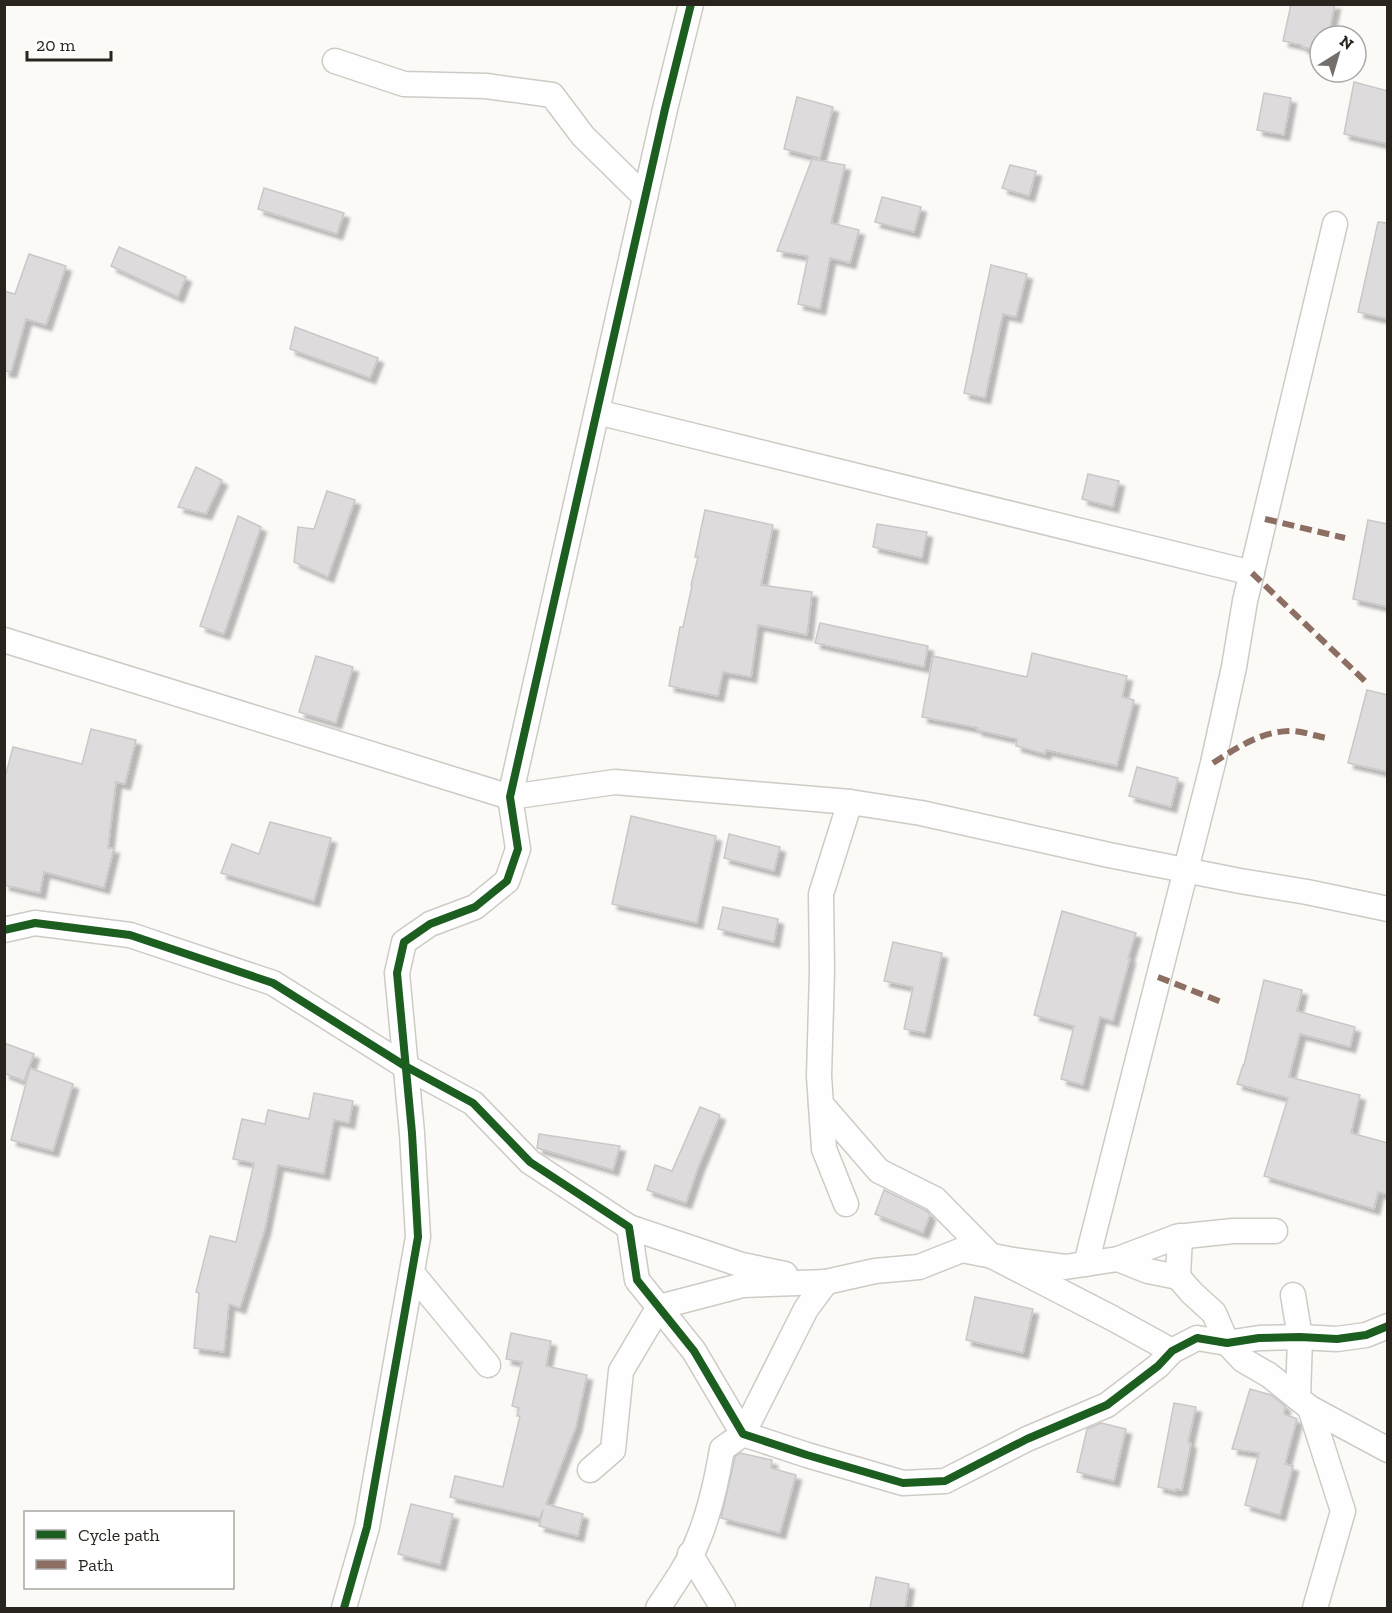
<svg xmlns="http://www.w3.org/2000/svg" width="1392" height="1613" font-family="'Zilla Slab',serif">
  <defs>
    <filter id="shadow"><feDropShadow dx="5.5" dy="5.5" stdDeviation="1.5" flood-color="#0004"/></filter>
  </defs>
  <rect width="100%" height="100%" fill="#fcfaf7"/>
  <!-- building -->
  <g fill="#dedbdd" stroke="#cac7c9" stroke-width="1.5" filter="url(#shadow)">
    <path d="M 1291,4 L 1335,4 L 1328,36 L 1320,36 L 1320,51 L 1302,47 L 1302,45 L 1283,41 Z"/>
    <path d="M 1354,82 L 1388,91 L 1388,144 L 1344,134 Z"/>
    <path d="M 1264,93 L 1291,98 L 1284,135 L 1257,130 Z"/>
    <path d="M 797,97 L 833,107 L 820,158 L 784,149 Z"/>
    <path d="M 812,159 L 845,165 L 831,223 L 859,230 L 850,263 L 830,258 L 820,309 L 798,304 L 808,256 L 777,251 Z"/>
    <path d="M 1010,165 L 1036,171 L 1029,196 L 1002,188 Z"/>
    <path d="M 264,188 L 344,213 L 337,234 L 258,209 Z"/>
    <path d="M 882,197 L 921,207 L 914,232 L 875,222 Z"/>
    <path d="M 1378,222 L 1388,223 L 1388,319 L 1358,312 Z"/>
    <path d="M 119,247 L 186,277 L 178,297 L 111,266 Z"/>
    <path d="M 29,254 L 66,266 L 46,325 L 26,319 L 11,372 L 4,371 L 4,291 L 15,294 Z"/>
    <path d="M 991,265 L 1027,274 L 1016,317 L 1003,314 L 985,398 L 964,393 Z"/>
    <path d="M 295,327 L 378,358 L 370,378 L 290,349 Z"/>
    <path d="M 196,467 L 222,480 L 206,514 L 178,507 Z"/>
    <path d="M 1088,474 L 1119,481 L 1113,507 L 1082,499 Z"/>
    <path d="M 327,491 L 355,500 L 328,577 L 294,562 L 298,527 L 314,529 Z"/>
    <path d="M 705,510 L 773,525 L 761,585 L 812,592 L 807,635 L 758,625 L 751,677 L 723,672 L 718,696 L 669,686 L 680,627 L 683,627 L 692,586 L 691,585 L 698,557 L 695,557 Z"/>
    <path d="M 238,516 L 261,527 L 224,634 L 200,626 Z"/>
    <path d="M 1368,520 L 1388,524 L 1388,607 L 1353,599 Z"/>
    <path d="M 877,524 L 927,532 L 922,558 L 873,547 Z"/>
    <path d="M 820,623 L 928,646 L 924,667 L 815,643 Z"/>
    <path d="M 1032,653 L 1127,676 L 1122,697 L 1134,700 L 1117,766 L 1046,750 L 1045,754 L 1016,746 L 1017,739 L 977,730 L 978,728 L 922,717 L 933,656 L 1027,677 Z"/>
    <path d="M 316,656 L 353,667 L 336,723 L 299,712 Z"/>
    <path d="M 1367,690 L 1388,695 L 1388,772 L 1348,763 Z"/>
    <path d="M 91,729 L 136,740 L 125,784 L 116,782 L 108,848 L 114,848 L 104,888 L 44,872 L 40,893 L 4,885 L 4,781 L 13,747 L 82,764 Z"/>
    <path d="M 1137,767 L 1178,778 L 1171,807 L 1129,796 Z"/>
    <path d="M 631,816 L 716,836 L 697,923 L 612,904 Z"/>
    <path d="M 270,822 L 331,838 L 314,901 L 221,873 L 232,844 L 259,854 Z"/>
    <path d="M 729,834 L 780,847 L 774,871 L 724,858 Z"/>
    <path d="M 723,907 L 778,919 L 774,942 L 718,929 Z"/>
    <path d="M 1062,911 L 1136,933 L 1128,958 L 1130,958 L 1113,1021 L 1100,1017 L 1083,1085 L 1061,1079 L 1074,1026 L 1034,1015 Z"/>
    <path d="M 893,942 L 942,953 L 925,1033 L 904,1029 L 913,987 L 884,981 Z"/>
    <path d="M 1264,980 L 1302,990 L 1297,1011 L 1355,1027 L 1350,1047 L 1300,1034 L 1289,1077 L 1360,1095 L 1351,1133 L 1388,1143 L 1388,1195 L 1378,1192 L 1374,1209 L 1264,1176 L 1288,1098 L 1237,1084 L 1243,1065 L 1244,1065 Z"/>
    <path d="M 4,1043 L 34,1054 L 24,1081 L 4,1073 Z"/>
    <path d="M 30,1068 L 73,1084 L 53,1151 L 11,1140 Z"/>
    <path d="M 314,1093 L 353,1101 L 349,1123 L 334,1120 L 324,1174 L 278,1165 L 265,1229 L 240,1308 L 229,1304 L 224,1352 L 194,1348 L 199,1293 L 196,1292 L 210,1236 L 236,1242 L 254,1163 L 233,1159 L 242,1119 L 265,1124 L 268,1110 L 309,1119 Z"/>
    <path d="M 700,1107 L 720,1115 L 698,1168 L 686,1203 L 647,1190 L 655,1165 L 672,1171 Z"/>
    <path d="M 539,1134 L 620,1146 L 613,1170 L 537,1148 Z"/>
    <path d="M 884,1190 L 927,1211 L 930,1215 L 923,1233 L 875,1214 Z"/>
    <path d="M 975,1297 L 1033,1309 L 1023,1353 L 966,1340 Z"/>
    <path d="M 511,1333 L 551,1341 L 546,1366 L 587,1375 L 576,1427 L 546,1504 L 583,1514 L 578,1536 L 539,1526 L 543,1510 L 540,1518 L 450,1497 L 455,1476 L 503,1487 L 520,1416 L 517,1416 L 519,1408 L 512,1406 L 522,1362 L 506,1359 Z"/>
    <path d="M 1250,1389 L 1271,1395 L 1285,1406 L 1284,1414 L 1297,1419 L 1285,1464 L 1293,1466 L 1280,1515 L 1245,1505 L 1259,1453 L 1232,1449 Z"/>
    <path d="M 1174,1403 L 1196,1407 L 1188,1442 L 1191,1443 L 1182,1490 L 1176,1489 L 1176,1491 L 1158,1487 Z"/>
    <path d="M 1101,1423 L 1126,1429 L 1114,1481 L 1077,1472 L 1087,1429 Z"/>
    <path d="M 740,1453 L 772,1460 L 771,1468 L 796,1475 L 780,1533 L 721,1518 L 735,1457 Z"/>
    <path d="M 411,1504 L 453,1514 L 440,1565 L 398,1554 Z"/>
    <path d="M 876,1577 L 909,1584 L 905,1608 L 870,1608 Z"/>
  </g>
  <g fill="none" stroke-linecap="round" stroke-linejoin="round">
    <defs>
      <g id="street">
        <path d="M 335,61 L 404,84 L 486,86 L 552,95 L 583,136 L 645,197"/>
        <path d="M 597,412 L 1252,573"/>
        <path d="M 4,640 L 510,797 L 615,782 L 850,802 L 921,813 L 1109,855 L 1240,881 L 1307,892 L 1388,909"/>
        <path d="M 4,930 L 35,923 L 130,935 L 273,983 L 405,1066 L 473,1103 L 530,1162 L 629,1227 L 637,1280 L 694,1351 L 743,1434 L 807,1455 L 903,1483 L 945,1481 L 1027,1439 L 1107,1405 L 1158,1366 L 1172,1351 L 1197,1338 L 1227,1343 L 1259,1338 L 1300,1337 L 1337,1339 L 1366,1335 L 1388,1326"/>
        <path d="M 821,1104 L 879,1171 L 935,1199 L 990,1255 L 1112,1318 L 1172,1351"/>
        <path d="M 846,1204 L 824,1149 L 819,1076 L 822,971 L 821,894 L 850,802"/>
        <path d="M 629,1227 L 742,1265 L 785,1274"/>
        <path d="M 1118,1259 L 1148,1271 L 1178,1277 L 1192,1293 L 1214,1313 L 1227,1343 L 1243,1360 L 1269,1375 L 1310,1408 L 1388,1450"/>
        <path d="M 1086,1264 L 1213,763 L 1234,667 L 1245,601 L 1335,224"/>
        <path d="M 412,1273 L 488,1365"/>
        <path d="M 1178,1277 L 1180,1236"/>
        <path d="M 1293,1295 L 1300,1337 L 1298,1398"/>
        <path d="M 1310,1408 L 1343,1511 L 1315,1608"/>
        <path d="M 590,1470 L 613,1450 L 621,1371 L 659,1307 L 743,1285 L 826,1282"/>
        <path d="M 690,1554 L 723,1608"/>
        <path d="M 344,1608 L 367,1527 L 418,1237 L 412,1133 L 397,973 L 404,942 L 430,924 L 475,907 L 507,881 L 518,849 L 510,797 L 665,109 L 691,4"/>
        <path d="M 658,1608 C 672,1587 689,1563 698,1540 C 710,1511 717,1479 722,1449 L 743,1434 L 806,1309 L 826,1282 L 875,1271 L 919,1267 L 962,1250 L 1013,1260 L 1065,1267 L 1118,1259 L 1176,1237 L 1233,1231 L 1275,1231"/>
      </g>
    </defs>
    <!-- street casing -->
    <use href="#street" stroke="#cecac6" stroke-width="27"/>
    <!-- street -->
    <use href="#street" stroke="#fffefe" stroke-width="24"/>
    <!-- quiet -->
    <g stroke="#8d6e63" stroke-width="6" stroke-dasharray="12 6" stroke-linecap="butt">
      <path d="M 1265,519 L 1345,538"/>
      <path d="M 1252,573 L 1367,683"/>
      <path d="M 1213,763 C 1238,747 1263,730 1294,731 C 1305,732 1316,736 1326,738"/>
      <path d="M 1158,977 L 1224,1003"/>
    </g>
    <defs>
      <g id="cycleway">
        <path d="M 4,930 L 35,923 L 130,935 L 273,983 L 405,1066 L 473,1103 L 530,1162 L 629,1227 L 637,1280 L 694,1351 L 743,1434 L 807,1455 L 903,1483 L 945,1481 L 1027,1439 L 1107,1405 L 1158,1366 L 1172,1351 L 1197,1338 L 1227,1343 L 1259,1338 L 1300,1337 L 1337,1339 L 1366,1335 L 1388,1326"/>
        <path d="M 344,1608 L 367,1527 L 418,1237 L 412,1133 L 397,973 L 404,942 L 430,924 L 475,907 L 507,881 L 518,849 L 510,797 L 665,109 L 691,4"/>
      </g>
    </defs>
    <!-- cycleway casing -->
    <use href="#cycleway" stroke="#fff" stroke-width="11"/>
    <!-- cycleway -->
    <use href="#cycleway" stroke="#1b5e20" stroke-width="8"/>
  </g>
  <!-- border -->
  <rect width="1392" height="1613" fill="none" stroke="#2a241e" stroke-width="12"/>
  <!-- legend -->
  <rect x="24" y="1511" width="210" height="78" fill="#ffffff" stroke="#aaa7a5" stroke-width="1.5"/>
  <rect x="36" y="1530" width="30" height="9" fill="#1b5e20" stroke="#aaa7a5" stroke-width="1.5"/>
  <text x="78" y="1541" font-size="18" fill="#2a241e">Cycle path</text>
  <rect x="36" y="1560" width="30" height="9" fill="#8d6e63" stroke="#aaa7a5" stroke-width="1.5"/>
  <text x="78" y="1571" font-size="18" fill="#2a241e">Path</text>
  <!-- north arrow -->
  <g transform="translate(1338 54) rotate(37)"><circle r="28" fill="#ffffff" stroke="#aaa7a5" stroke-width="1.5"/>
  <path d="M0-4.5L10 22L0 15L-10 22Z" fill="#746f6a"/>
  <text y="-9" font-size="16" font-weight="bold" text-anchor="middle" fill="#2a241e">N</text>
  </g>
  <!-- scale -->
  <path d="M27 51v9h84v-9" fill="none" stroke="#2a241e" stroke-width="3"/>
  <text x="36" y="51" font-size="18" fill="#2a241e" stroke="#ffffff" stroke-width="4.5" paint-order="stroke">20 m</text>
</svg>
